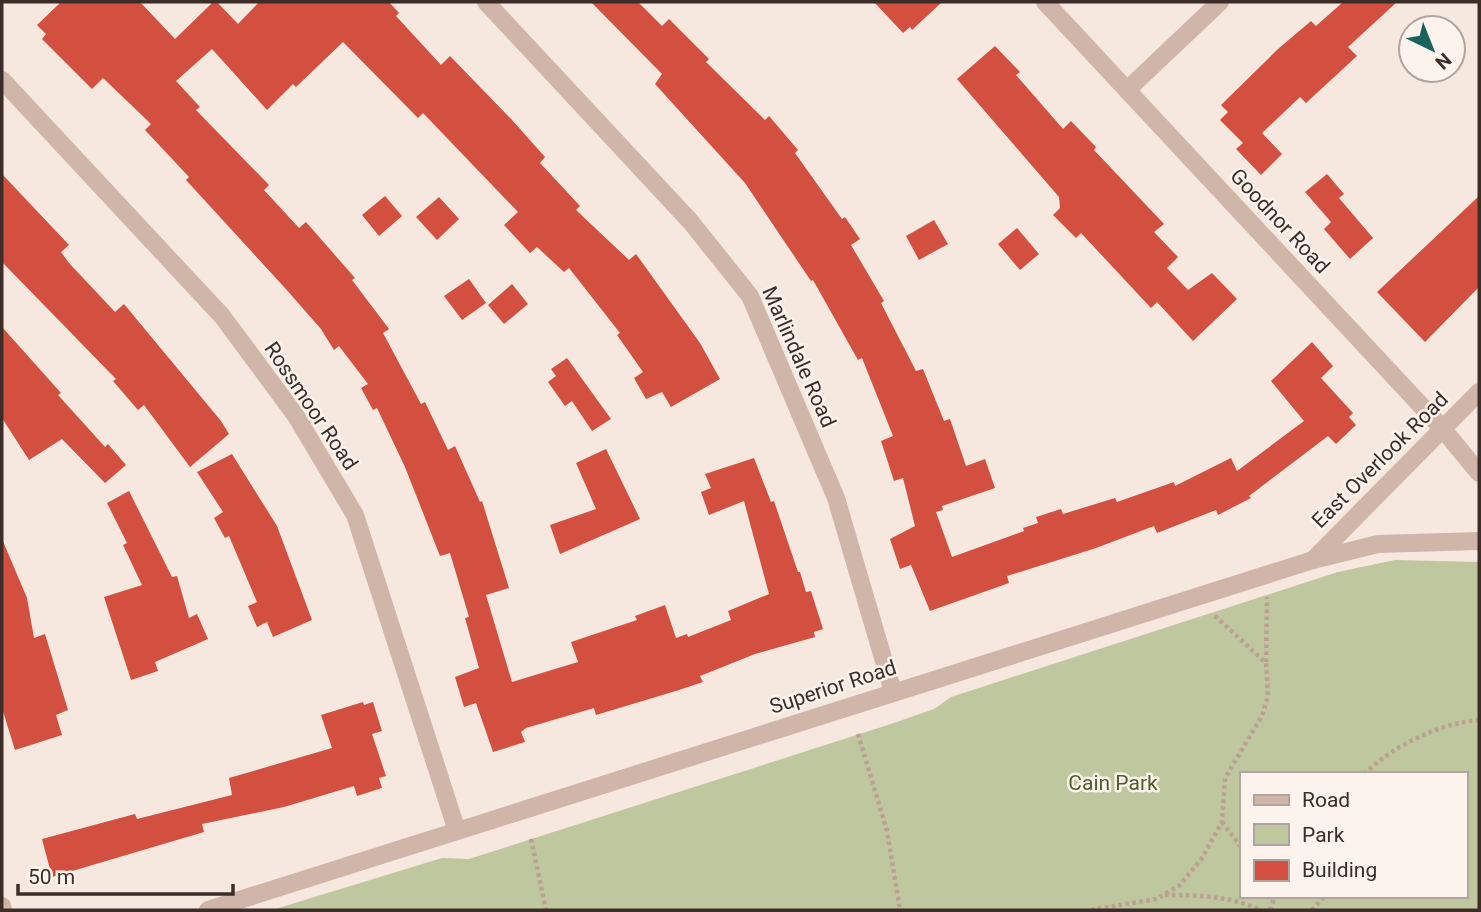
<svg xmlns="http://www.w3.org/2000/svg" width="1481" height="912" font-family="Roboto,sans-serif">
  <rect width="100%" height="100%" fill="#f6e8df"/>
  <!-- green -->
  <path fill="#bec79d" fill-rule="evenodd" d="M 1395,560 L 1479,562 L 1479,910 L 272,910 L 442,858 L 469,859 L 891,724 L 934,709 L 951,697 L 1338,572 ZM 1241,774 L 1465,774 L 1465,896 L 1241,896 Z"/>
  <!-- building -->
  <g fill="#d35040">
    <path d="M 61,2 L 140,2 L 175,39 L 213,2 L 217,2 L 238,24 L 259,2 L 389,2 L 399,13 L 396,16 L 441,65 L 450,56 L 512,120 L 545,157 L 540,163 L 580,206 L 576,210 L 629,260 L 636,254 L 700,343 L 720,379 L 671,407 L 662,392 L 646,399 L 634,378 L 643,372 L 617,335 L 620,333 L 569,268 L 564,272 L 537,247 L 530,253 L 504,225 L 518,212 L 423,113 L 418,118 L 343,42 L 296,87 L 293,84 L 267,110 L 212,49 L 176,81 L 200,107 L 196,110 L 269,185 L 264,190 L 299,228 L 306,222 L 355,278 L 352,280 L 389,329 L 383,333 L 421,404 L 425,402 L 448,450 L 455,446 L 480,502 L 482,501 L 509,588 L 486,595 L 512,682 L 578,662 L 571,642 L 637,620 L 635,616 L 665,605 L 676,638 L 687,634 L 688,637 L 731,620 L 728,611 L 769,594 L 744,501 L 709,515 L 701,492 L 711,488 L 705,474 L 754,458 L 771,502 L 774,501 L 798,572 L 800,572 L 806,592 L 811,591 L 823,629 L 814,632 L 815,637 L 755,654 L 700,676 L 703,682 L 679,690 L 596,715 L 594,708 L 526,728 L 521,732 L 525,742 L 493,752 L 476,703 L 464,707 L 455,677 L 479,668 L 465,618 L 469,617 L 450,553 L 440,556 L 405,467 L 377,408 L 373,410 L 361,388 L 368,384 L 339,346 L 334,350 L 321,329 L 285,288 L 186,180 L 189,177 L 145,130 L 151,124 L 103,78 L 92,89 L 42,39 L 46,34 L 37,25 Z"/>
    <path d="M 591,2 L 638,2 L 662,26 L 669,19 L 709,59 L 706,62 L 765,120 L 769,116 L 798,150 L 795,153 L 842,219 L 845,217 L 860,239 L 851,245 L 884,301 L 881,303 L 916,371 L 923,369 L 944,421 L 950,419 L 966,466 L 985,459 L 995,488 L 942,506 L 943,510 L 936,512 L 952,557 L 1024,531 L 1023,528 L 1038,523 L 1036,517 L 1061,509 L 1063,514 L 1115,498 L 1117,502 L 1174,482 L 1175,486 L 1231,458 L 1237,471 L 1304,421 L 1271,381 L 1312,342 L 1333,366 L 1321,378 L 1353,413 L 1349,417 L 1356,425 L 1336,444 L 1328,436 L 1249,496 L 1251,498 L 1218,515 L 1216,510 L 1157,533 L 1154,526 L 1096,548 L 1007,576 L 1009,583 L 930,611 L 911,565 L 900,569 L 890,539 L 915,526 L 903,478 L 894,481 L 881,441 L 893,436 L 862,358 L 858,360 L 813,280 L 811,281 L 745,183 L 655,84 L 662,74 Z"/>
    <path d="M 874,2 L 942,2 L 912,30 L 910,27 L 903,33 Z"/>
    <path d="M 1343,2 L 1397,2 L 1348,47 L 1357,56 L 1306,103 L 1300,97 L 1262,133 L 1282,154 L 1261,175 L 1236,149 L 1243,143 L 1220,120 L 1228,112 L 1221,105 L 1278,49 L 1311,21 L 1316,26 Z"/>
    <path d="M 995,46 L 1020,72 L 1016,75 L 1063,129 L 1071,121 L 1096,147 L 1094,150 L 1164,224 L 1154,232 L 1178,257 L 1167,268 L 1188,290 L 1212,273 L 1237,299 L 1193,341 L 1157,302 L 1151,308 L 1081,233 L 1076,238 L 1053,215 L 1060,208 L 1059,197 L 957,79 Z"/>
    <path d="M 2,174 L 69,245 L 61,252 L 69,263 L 115,312 L 124,304 L 221,421 L 229,434 L 190,467 L 144,405 L 138,410 L 113,381 L 116,379 L 2,262 Z"/>
    <path d="M 1327,174 L 1344,194 L 1339,198 L 1373,238 L 1350,259 L 1324,229 L 1331,222 L 1305,192 Z"/>
    <path d="M 385,196 L 402,216 L 379,236 L 362,215 Z"/>
    <path d="M 1479,196 L 1479,287 L 1425,342 L 1377,292 Z"/>
    <path d="M 439,197 L 459,219 L 437,240 L 416,217 Z"/>
    <path d="M 934,220 L 948,244 L 919,260 L 906,236 Z"/>
    <path d="M 1017,228 L 1039,254 L 1020,270 L 998,244 Z"/>
    <path d="M 469,279 L 486,303 L 462,320 L 444,296 Z"/>
    <path d="M 512,284 L 528,304 L 504,324 L 488,305 Z"/>
    <path d="M 2,327 L 61,393 L 58,395 L 105,447 L 108,444 L 126,465 L 105,483 L 62,439 L 29,460 L 2,418 Z"/>
    <path d="M 567,358 L 611,419 L 592,431 L 572,401 L 565,406 L 548,382 L 556,376 L 551,369 Z"/>
    <path d="M 606,449 L 640,519 L 560,554 L 550,525 L 596,509 L 576,463 Z"/>
    <path d="M 232,454 L 277,526 L 312,620 L 273,637 L 267,622 L 257,627 L 248,606 L 257,602 L 229,536 L 225,538 L 214,518 L 223,512 L 197,472 Z"/>
    <path d="M 129,491 L 172,577 L 177,576 L 189,618 L 197,614 L 208,639 L 155,662 L 158,671 L 131,680 L 104,597 L 142,585 L 123,545 L 127,543 L 107,503 Z"/>
    <path d="M 2,539 L 27,598 L 34,638 L 45,634 L 68,710 L 56,715 L 62,735 L 15,750 L 2,708 Z"/>
    <path d="M 363,702 L 364,705 L 373,702 L 382,731 L 372,734 L 386,776 L 379,778 L 382,788 L 357,796 L 354,786 L 284,807 L 202,824 L 204,832 L 52,877 L 42,839 L 135,814 L 137,819 L 232,795 L 229,778 L 332,748 L 321,715 Z"/>
  </g>
  <g fill="none" stroke-linecap="round" stroke-linejoin="round">
    <!-- path -->
    <g stroke="#bc9f93" stroke-width="4.5" stroke-dasharray="3.5 3.5" stroke-linecap="butt">
      <path d="M 1266,662 L 1267,597"/>
      <path d="M 858,734 L 887,831 L 900,910"/>
      <path d="M 1364,774 C 1395,745 1437,724 1479,720"/>
      <path d="M 1222,822 L 1241,847"/>
      <path d="M 531,839 L 546,910"/>
      <path d="M 1165,895 C 1197,895 1231,896 1260,910"/>
      <path d="M 1091,910 L 1156,899 L 1180,885 L 1202,858 L 1222,822 L 1225,778 L 1262,716 L 1268,696 L 1266,663 L 1214,615"/>
      <path d="M 1270,910 L 1275,896"/>
      <path d="M 1312,910 L 1325,896"/>
    </g>
    <!-- minor -->
    <g stroke="#d0b6a9" stroke-width="18">
      <path d="M 486,2 L 690,221 L 750,296 L 836,498 L 893,692"/>
      <path d="M 1045,2 L 1442,428 L 1479,473"/>
      <path d="M 2,80 L 222,316 L 296,416 L 355,515 L 457,831"/>
      <path d="M 1127,90 L 1220,2"/>
      <path d="M 1313,560 L 1479,392"/>
      <path d="M 2,906 L 3,910"/>
    </g>
    <!-- tertiary -->
    <path stroke="#d0b6a9" stroke-width="18" d="M 208,910 L 1313,560 L 1378,544 L 1479,541"/>
  </g>
  <g text-anchor="middle" dominant-baseline="central" stroke-width="5" stroke-linejoin="round" paint-order="stroke">
    <!-- street labels -->
    <g font-size="21" fill="#3c2d29" stroke="#fcf3ed">
      <text transform="translate(1280 221) rotate(47)">Goodnor Road</text>
      <text transform="translate(799 357) rotate(66)">Marlindale Road</text>
      <text transform="translate(311 406) rotate(56)">Rossmoor Road</text>
      <text transform="translate(1380 460) rotate(-45)">East Overlook Road</text>
      <text transform="translate(833 687) rotate(-18)">Superior Road</text>
    </g>
    <!-- park labels -->
    <g font-size="21" fill="#515e2a" stroke="#fcf3ed">
      <text x="1113" y="783">Cain Park</text>
    </g>
  </g>
  <!-- border -->
  <rect width="1481" height="912" fill="none" stroke="#3c2d29" stroke-width="7"/>
  <!-- legend -->
  <rect x="1240" y="772" width="228" height="126" fill="#fcf3ed" stroke="#afa49f" stroke-width="2"/>
  <rect x="1254" y="795" width="35" height="10" fill="#d0b6a9" stroke="#afa49f" stroke-width="2"/>
  <text x="1302" y="807" font-size="21" fill="#3c2d29">Road</text>
  <rect x="1254" y="824" width="35" height="21" fill="#bec79d" stroke="#afa49f" stroke-width="2"/>
  <text x="1302" y="842" font-size="21" fill="#3c2d29">Park</text>
  <rect x="1254" y="860" width="35" height="21" fill="#d35040" stroke="#afa49f" stroke-width="2"/>
  <text x="1302" y="877" font-size="21" fill="#3c2d29">Building</text>
  <!-- north arrow -->
  <g transform="translate(1432 49) rotate(137)"><circle r="33" fill="#fcf3ed" stroke="#afa49f" stroke-width="2"/>
  <path d="M0-5L12 26L0 18L-12 26Z" fill="#19635e"/>
  <text y="-10" font-size="19" font-weight="bold" text-anchor="middle" fill="#3c2d29">N</text>
  </g>
  <!-- scale -->
  <path d="M18 884v10h215v-10" fill="none" stroke="#3c2d29" stroke-width="3.5"/>
  <text x="28" y="884" font-size="21" fill="#3c2d29" stroke="#fcf3ed" stroke-width="5" paint-order="stroke">50 m</text>
</svg>
